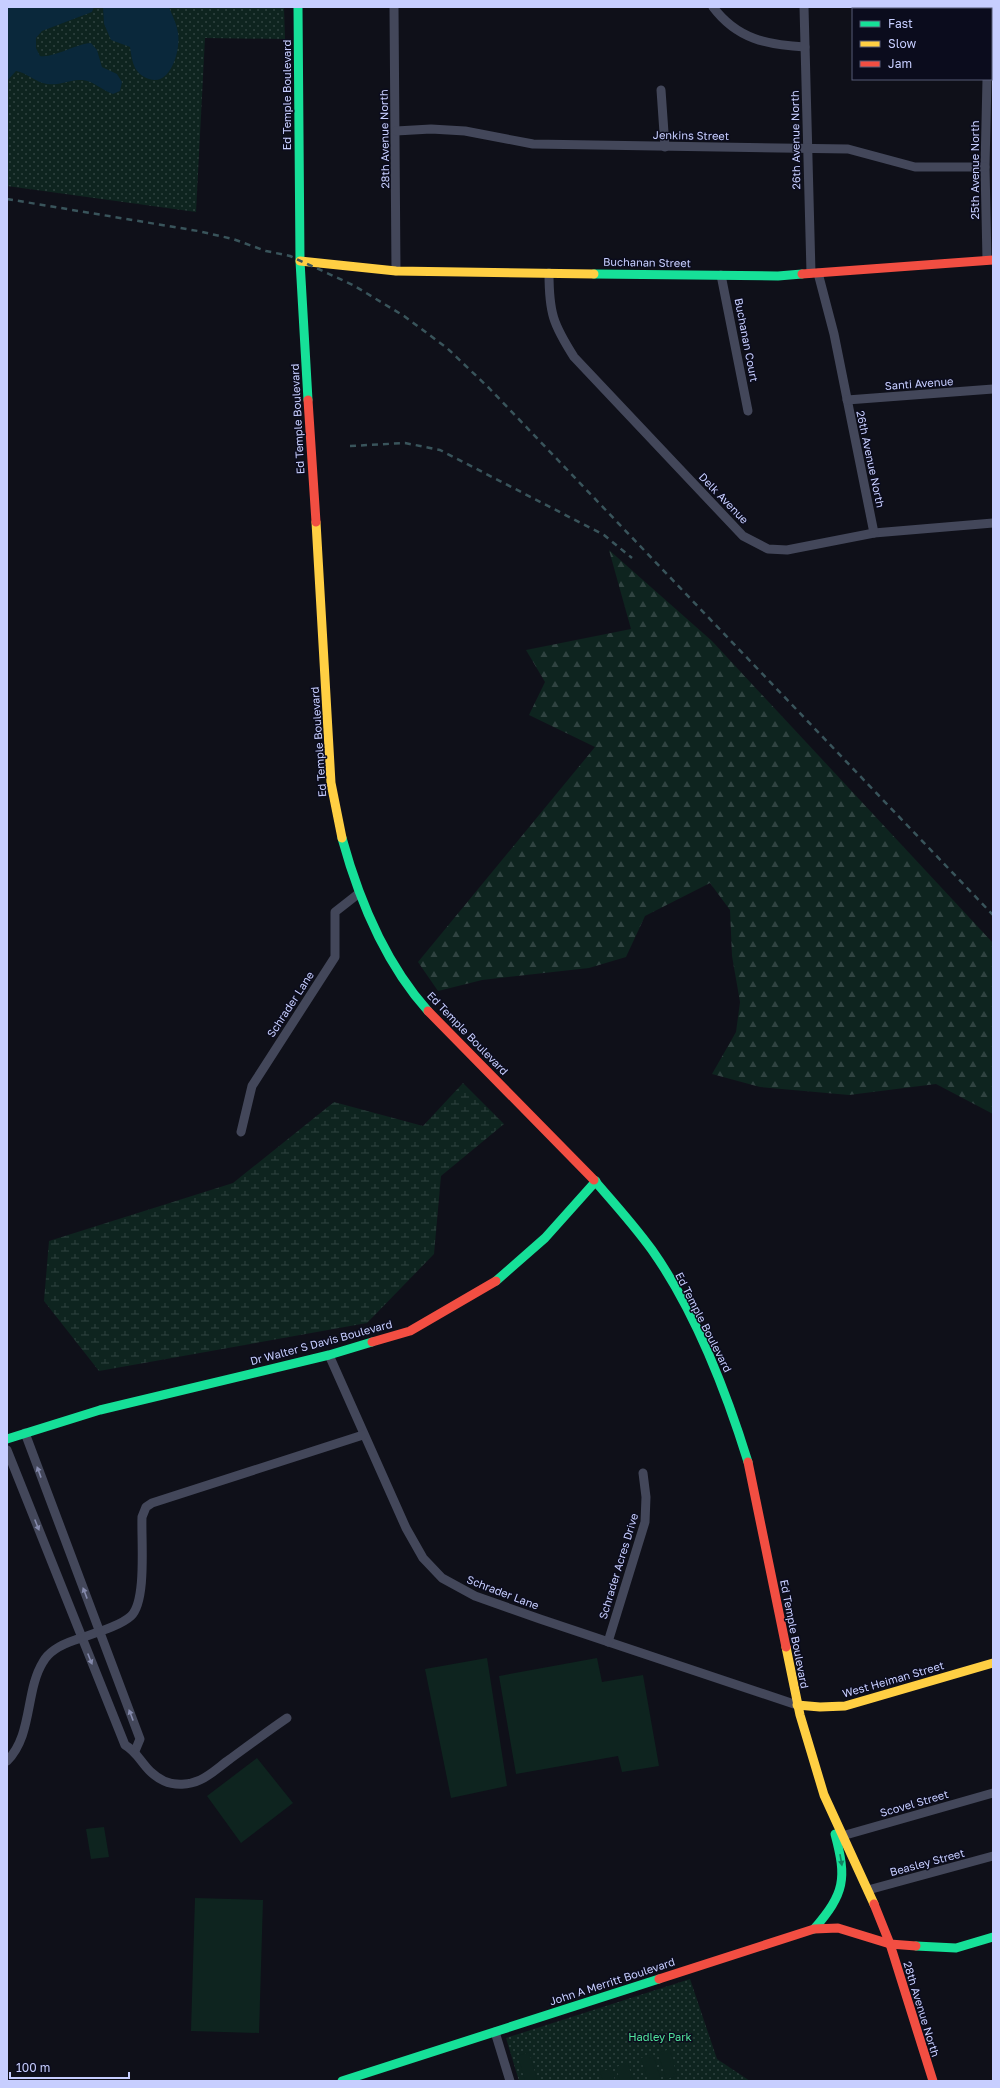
<svg xmlns="http://www.w3.org/2000/svg" width="1000" height="2088" font-family="'Golos Text',sans-serif">
  <defs>
    <pattern id="green-dots" width="8" height="8" patternUnits="userSpaceOnUse"><rect width="8" height="8" fill="#0e241f"/><path d="M2 2h.1M6 6h.1" fill="none" stroke="#304341" stroke-width="1.8" stroke-linecap="round"/></pattern>
    <pattern id="forest-firs" width="22" height="20" patternUnits="userSpaceOnUse"><rect width="22" height="20" fill="#0e241f"/><path d="M5 1l3.5 6h-7zM16 11l3.5 6h-7z" fill="#304341"/></pattern>
    <pattern id="wetland-marsh" width="20" height="14" patternUnits="userSpaceOnUse"><rect width="20" height="14" fill="#0e241f"/><path d="M1 5h8M5 5V1M11 12h8M15 12V8" fill="none" stroke="#304341"/></pattern>
  </defs>
  <rect width="100%" height="100%" fill="#0f1019"/>
  <!-- green -->
  <g fill="url(#green-dots)">
    <path d="M 7,7 L 284,7 L 285,39 L 205,38 L 196,212 L 7,186 Z"/>
    <path d="M 690,1979 L 717,2059 L 750,2081 L 519,2081 L 506,2038 Z"/>
  </g>
  <!-- forest -->
  <path fill="url(#forest-firs)" d="M 609,550 L 712,641 L 993,943 L 993,1114 L 936,1084 L 849,1095 L 760,1087 L 712,1074 L 736,1032 L 740,1002 L 732,956 L 730,910 L 710,883 L 645,916 L 626,957 L 589,968 L 482,980 L 438,991 L 418,962 L 595,747 L 529,715 L 545,682 L 526,650 L 631,629 Z"/>
  <!-- wetland -->
  <path fill="url(#wetland-marsh)" d="M 463,1083 L 504,1124 L 441,1176 L 434,1254 L 367,1323 L 99,1371 L 44,1301 L 49,1241 L 233,1183 L 334,1102 L 423,1126 Z"/>
  <!-- pitch -->
  <g fill="#0e241f">
    <path d="M 487,1658 L 507,1786 L 451,1798 L 425,1669 Z"/>
    <path d="M 597,1658 L 602,1682 L 643,1675 L 659,1766 L 622,1772 L 618,1756 L 516,1774 L 499,1676 Z"/>
    <path d="M 257,1758 L 293,1803 L 241,1843 L 207,1796 Z"/>
    <path d="M 104,1827 L 109,1857 L 91,1859 L 86,1829 Z"/>
    <path d="M 195,1898 L 263,1900 L 259,2033 L 191,2031 Z"/>
    <path d="M 670,2049 L 677,2076 L 666,2079 L 658,2053 Z"/>
    <path d="M 529,2052 L 537,2079 L 525,2081 L 518,2056 Z"/>
    <path d="M 653,2054 L 661,2080 L 648,2081 L 641,2058 Z"/>
    <path d="M 628,2063 L 633,2081 L 620,2081 L 616,2067 Z"/>
    <path d="M 612,2068 L 615,2081 L 603,2081 L 600,2072 Z"/>
  </g>
  <!-- water -->
  <g fill="#0a283b">
    <path d="M 7,7 L 94,7 L 92,12 L 42,31 L 36,38 L 36,48 L 40,56 C 54,58 75,44 91,43 L 97,50 L 102,67 L 117,74 L 122,82 L 120,91 L 113,94 C 101,90 94,81 82,80 C 70,79 60,86 47,84 C 35,82 27,73 16,71 L 7,81 Z"/>
    <path d="M 103,7 L 169,7 C 172,15 177,24 178,33 C 181,49 171,87 149,79 C 143,77 138,73 135,68 C 132,62 131,54 130,47 L 111,40 L 104,24 Z"/>
  </g>
  <g fill="none" stroke-linecap="round" stroke-linejoin="round">
    <!-- street -->
    <g stroke="#43475a" stroke-width="9">
      <path d="M 394,7 L 396,271"/>
      <path d="M 713,7 C 737,39 767,45 805,47"/>
      <path d="M 804,7 L 811,273"/>
      <path d="M 986,7 L 986,9"/>
      <path d="M 987,79 L 985,167 L 987,260"/>
      <path d="M 661,90 L 665,147"/>
      <path d="M 396,131 L 431,129 L 465,131 L 533,144 L 848,149 L 915,167 L 985,167"/>
      <path d="M 549,273 C 549,313 553,324 574,357 L 743,536 L 768,549 L 787,550 L 874,533 L 993,523"/>
      <path d="M 818,273 L 834,334 L 874,533"/>
      <path d="M 721,275 L 748,411"/>
      <path d="M 847,400 L 993,389"/>
      <path d="M 241,1132 L 252,1086 L 335,957 L 335,912 L 358,894"/>
      <path d="M 329,1355 L 406,1528 L 423,1558 L 442,1578 L 475,1596 L 540,1619 L 797,1705"/>
      <path d="M 25,1433 L 140,1739 L 135,1751"/>
      <path d="M 7,1450 L 125,1745 C 141,1754 143,1771 164,1781 C 175,1786 189,1785 200,1780 C 211,1775 220,1766 230,1759 C 249,1745 268,1731 287,1718"/>
      <path d="M 608,1642 L 645,1522 L 646,1497 L 643,1473"/>
      <path d="M 7,1761 C 33,1735 25,1691 43,1662 C 49,1651 63,1644 75,1640 C 91,1634 119,1627 131,1616 C 147,1601 141,1539 142,1517 L 146,1507 L 152,1503 L 363,1435"/>
      <path d="M 842,1836 L 993,1793"/>
      <path d="M 868,1890 L 993,1856"/>
      <path d="M 495,2032 L 510,2081"/>
    </g>
    <!-- fast -->
    <g stroke="#16e098" stroke-width="9">
      <path d="M 298,7 L 300,261 L 308,400"/>
      <path d="M 594,274 L 778,276 L 802,274"/>
      <path d="M 342,838 C 359,900 384,962 428,1011"/>
      <path d="M 594,1180 C 614,1203 634,1225 652,1250 C 695,1311 726,1391 748,1462"/>
      <path d="M 496,1281 L 545,1238 L 596,1181"/>
      <path d="M 7,1439 L 100,1410 L 329,1355 L 372,1342"/>
      <path d="M 814,1929 C 845,1893 847,1879 835,1834"/>
      <path d="M 916,1946 L 956,1948 L 993,1937"/>
      <path d="M 342,2081 L 659,1979"/>
    </g>
    <!-- slow -->
    <g stroke="#ffcf43" stroke-width="9">
      <path d="M 300,261 L 396,271 L 594,274"/>
      <path d="M 316,522 L 331,783 L 342,838"/>
      <path d="M 786,1647 L 800,1715 L 824,1795 L 874,1904"/>
      <path d="M 797,1705 L 820,1707 L 845,1706 L 993,1663"/>
    </g>
    <!-- jam -->
    <g stroke="#f24e42" stroke-width="9">
      <path d="M 802,274 L 993,260"/>
      <path d="M 308,400 L 316,522"/>
      <path d="M 428,1011 L 594,1180"/>
      <path d="M 372,1342 L 410,1331 L 496,1281"/>
      <path d="M 748,1462 L 786,1647"/>
      <path d="M 874,1904 L 890,1944 L 933,2081"/>
      <path d="M 659,1979 L 814,1929 L 838,1928 L 890,1944 L 916,1946"/>
    </g>
    <!-- rail -->
    <g stroke="#39545b" stroke-width="2.5" stroke-dasharray="6 5" stroke-linecap="butt">
      <path d="M 7,199 L 198,231 L 233,239 L 266,251 L 290,256 L 353,285 L 404,316 L 447,348 L 489,388 L 993,915"/>
      <path d="M 350,446 L 405,443 L 440,450 L 604,535 L 632,558"/>
    </g>
  </g>
  <!-- one-way arrows -->
  <defs><path id="oneway-solid" d="M-6-.8H1V-3.2L6.5 0L1 3.2V.8H-6Z"/></defs>
  <g fill="#858aac">
    <use href="#oneway-solid" transform="translate(39 1472) rotate(-110)"/>
    <use href="#oneway-solid" transform="translate(37 1525) rotate(68)"/>
    <use href="#oneway-solid" transform="translate(85 1593) rotate(-111)"/>
    <use href="#oneway-solid" transform="translate(90 1659) rotate(68)"/>
    <use href="#oneway-solid" transform="translate(131 1715) rotate(-111)"/>
  </g>
  <use fill="#118161" href="#oneway-solid" transform="translate(841 1860) rotate(80)"/>
  <g text-anchor="middle" dominant-baseline="central" stroke-width="3" stroke-linejoin="round" paint-order="stroke">
    <!-- street labels -->
    <g font-size="11" fill="#c7ceff" stroke="#0b0c1d">
      <text transform="translate(286 95) rotate(-90)">Ed Temple Boulevard</text>
      <text transform="translate(691 135) rotate(1)">Jenkins Street</text>
      <text transform="translate(384 139) rotate(-91)">28th Avenue North</text>
      <text transform="translate(795 140) rotate(-91)">26th Avenue North</text>
      <text transform="translate(974 170) rotate(-90)">25th Avenue North</text>
      <text transform="translate(647 262) rotate(1)">Buchanan Street</text>
      <text transform="translate(747 340) rotate(79)">Buchanan Court</text>
      <text transform="translate(919 383) rotate(-4)">Santi Avenue</text>
      <text transform="translate(297 419) rotate(-93)">Ed Temple Boulevard</text>
      <text transform="translate(871 459) rotate(78)">26th Avenue North</text>
      <text transform="translate(724 498) rotate(46)">Delk Avenue</text>
      <text transform="translate(318 742) rotate(-94)">Ed Temple Boulevard</text>
      <text transform="translate(290 1004) rotate(-57)">Schrader Lane</text>
      <text transform="translate(468 1033) rotate(46)">Ed Temple Boulevard</text>
      <text transform="translate(704 1322) rotate(63)">Ed Temple Boulevard</text>
      <text transform="translate(321 1342) rotate(-15)">Dr Walter S Davis Boulevard</text>
      <text transform="translate(618 1566) rotate(-73)">Schrader Acres Drive</text>
      <text transform="translate(503 1592) rotate(21)">Schrader Lane</text>
      <text transform="translate(795 1634) rotate(79)">Ed Temple Boulevard</text>
      <text transform="translate(893 1679) rotate(-16)">West Heiman Street</text>
      <text transform="translate(914 1803) rotate(-16)">Scovel Street</text>
      <text transform="translate(927 1862) rotate(-15)">Beasley Street</text>
      <text transform="translate(612 1981) rotate(-18)">John A Merritt Boulevard</text>
      <text transform="translate(922 2009) rotate(73)">28th Avenue North</text>
    </g>
    <!-- park labels -->
    <g font-size="11" fill="#50e29b" stroke="#0b0c1d">
      <text x="660" y="2036">Hadley Park</text>
    </g>
  </g>
  <!-- border -->
  <rect width="1000" height="2088" fill="none" stroke="#c7ceff" stroke-width="16"/>
  <!-- legend -->
  <rect x="852" y="8" width="140" height="72" fill="#0b0c1d" stroke="#565a77"/>
  <rect x="860" y="21" width="20" height="6" fill="#16e098" stroke="#565a77"/>
  <text x="888" y="28" font-size="12" fill="#c7ceff">Fast</text>
  <rect x="860" y="41" width="20" height="6" fill="#ffcf43" stroke="#565a77"/>
  <text x="888" y="48" font-size="12" fill="#c7ceff">Slow</text>
  <rect x="860" y="61" width="20" height="6" fill="#f24e42" stroke="#565a77"/>
  <text x="888" y="68" font-size="12" fill="#c7ceff">Jam</text>
  <!-- scale -->
  <path d="M10 2072v6h119v-6" fill="none" stroke="#c7ceff" stroke-width="2"/>
  <text x="16" y="2072" font-size="12" fill="#c7ceff" stroke="#0b0c1d" stroke-width="3" paint-order="stroke">100 m</text>
</svg>
